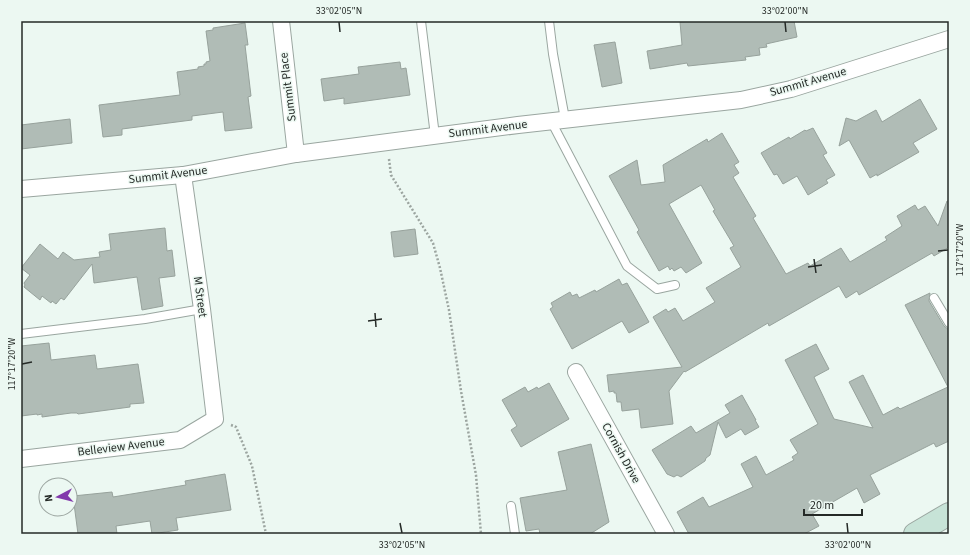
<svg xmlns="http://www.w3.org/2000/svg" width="970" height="555" font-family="'Source Sans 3',sans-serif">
  <rect width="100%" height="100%" fill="#ecf8f2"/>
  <!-- building -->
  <g fill="#b0bcb6" stroke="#97a29c">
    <path d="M 691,21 L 794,21 L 797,37 L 766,44 L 767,47 L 759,48 L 760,55 L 745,57 L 746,60 L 688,66 L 687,63 L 650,69 L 647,51 L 682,45 L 680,22 Z"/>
    <path d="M 245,23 L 248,45 L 245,45 L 251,96 L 248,97 L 252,128 L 225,131 L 223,112 L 192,116 L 192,120 L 122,129 L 122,135 L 103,137 L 99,105 L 180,95 L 177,72 L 198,69 L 198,67 L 204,66 L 204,64 L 206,64 L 206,62 L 210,61 L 206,31 L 213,30 L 213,28 Z"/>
    <path d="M 615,42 L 622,83 L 602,87 L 594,45 Z"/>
    <path d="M 400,62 L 401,69 L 406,68 L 410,95 L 344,104 L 344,98 L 324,101 L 321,79 L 359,74 L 358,67 Z"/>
    <path d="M 920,99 L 937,129 L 913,143 L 919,152 L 877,176 L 877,174 L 870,178 L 849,140 L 839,146 L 846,118 L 856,121 L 876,110 L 882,122 Z"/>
    <path d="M 70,119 L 72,143 L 21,149 L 21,125 Z"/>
    <path d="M 813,128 L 827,153 L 823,155 L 835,175 L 826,180 L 828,183 L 808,195 L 797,176 L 783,184 L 777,174 L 774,175 L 761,153 L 789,137 L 790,139 L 805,130 L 806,131 Z"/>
    <path d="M 722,133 L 739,162 L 734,165 L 739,173 L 733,177 L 756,216 L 753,218 L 786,274 L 808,263 L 810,266 L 841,248 L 850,262 L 887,240 L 885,237 L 902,226 L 897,216 L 915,205 L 918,210 L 925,206 L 938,226 L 947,201 L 949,201 L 949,247 L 934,256 L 932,253 L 859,295 L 857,291 L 846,298 L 839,286 L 769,326 L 768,323 L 685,372 L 684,371 L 669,391 L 673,424 L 641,428 L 639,409 L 622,411 L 621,402 L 617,402 L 616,393 L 614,393 L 614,391 L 609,392 L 607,375 L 682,367 L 653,317 L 666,309 L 668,312 L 675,308 L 683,321 L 715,302 L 706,288 L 741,267 L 730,248 L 734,246 L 713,211 L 715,210 L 701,185 L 669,204 L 702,263 L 686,273 L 681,267 L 674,271 L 672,268 L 670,270 L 668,266 L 659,271 L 637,232 L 639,230 L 609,176 L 637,160 L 641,185 L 665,182 L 663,165 L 707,139 L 708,142 Z"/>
    <path d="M 165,228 L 167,251 L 172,250 L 175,276 L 159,278 L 163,306 L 142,310 L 137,277 L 94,283 L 92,264 L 64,300 L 61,298 L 56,304 L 52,301 L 51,303 L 42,296 L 40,300 L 24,287 L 25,285 L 24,283 L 30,275 L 21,268 L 40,244 L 58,259 L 63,252 L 74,260 L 100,257 L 99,252 L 111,250 L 109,234 Z"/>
    <path d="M 415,229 L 418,254 L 394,257 L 391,232 Z"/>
    <path d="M 619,279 L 622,285 L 627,283 L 649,322 L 629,333 L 622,321 L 572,349 L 550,309 L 553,307 L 551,303 L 570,292 L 572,296 L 577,294 L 579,298 L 595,290 L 596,292 Z"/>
    <path d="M 930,293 L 929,301 L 944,326 L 949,330 L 949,441 L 936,447 L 934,443 L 870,475 L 880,494 L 864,503 L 857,488 L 812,514 L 819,526 L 804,534 L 689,534 L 677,512 L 703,497 L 709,507 L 753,487 L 741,464 L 756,456 L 766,475 L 794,460 L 792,457 L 798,453 L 790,440 L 818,424 L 785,360 L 816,344 L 829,369 L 814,377 L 834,419 L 873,428 L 849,382 L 863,375 L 883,415 L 898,407 L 900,409 L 948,387 L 905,305 Z"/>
    <path d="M 49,343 L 51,360 L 95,355 L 97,369 L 138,364 L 144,403 L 130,404 L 130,407 L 78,414 L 77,413 L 71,413 L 42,417 L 42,414 L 37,415 L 37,414 L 21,416 L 21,346 Z"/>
    <path d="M 549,383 L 569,419 L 521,447 L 511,430 L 517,426 L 502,400 L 525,387 L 528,392 L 537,387 L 538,389 Z"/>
    <path d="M 742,395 L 756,420 L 755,420 L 759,427 L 745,435 L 741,429 L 726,438 L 718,422 L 710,455 L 706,458 L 705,461 L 681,477 L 677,475 L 674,477 L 667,474 L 652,450 L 691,426 L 696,433 L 730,413 L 725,405 Z"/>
    <path d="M 591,444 L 609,522 L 590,534 L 540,534 L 539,529 L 526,531 L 520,498 L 567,490 L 558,452 Z"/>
    <path d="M 225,474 L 231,510 L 176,518 L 178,530 L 152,534 L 150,521 L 116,526 L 117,534 L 78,534 L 73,496 L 112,492 L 113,497 L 186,485 L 185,481 Z"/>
  </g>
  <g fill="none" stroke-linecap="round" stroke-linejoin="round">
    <defs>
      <g id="service">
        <path d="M 421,21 L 435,136"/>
        <path d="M 549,21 L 553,54 L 565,119"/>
        <path d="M 551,121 L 627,266 L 657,289 L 675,285"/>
        <path d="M 934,298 L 949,323"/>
        <path d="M 21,334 L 145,319 L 202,309"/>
        <path d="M 511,506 L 515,534"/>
      </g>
      <g id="minor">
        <path d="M 281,21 L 296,154"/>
        <path d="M 21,189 L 183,175 L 296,154 L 518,125 L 741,100 L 791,89 L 949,39"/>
        <path d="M 576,372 L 666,534"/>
        <path d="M 21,459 L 180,440 L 215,419 L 202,309 L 183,175"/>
      </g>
      <path id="secondary" d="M 915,534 L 949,514"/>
    </defs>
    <!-- service casing -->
    <use href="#service" stroke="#9aa6a0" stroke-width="10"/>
    <!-- minor casing -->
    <use href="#minor" stroke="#9aa6a0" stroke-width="18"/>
    <!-- secondary casing -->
    <use href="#secondary" stroke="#9aa6a0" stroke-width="24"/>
    <!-- path -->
    <g stroke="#9ca5a0" stroke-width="2.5" stroke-dasharray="2 2" stroke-linecap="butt">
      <path d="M 389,159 L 391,175 L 433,243 L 440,268 L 449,310 L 461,391 L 476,475 L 481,534"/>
      <path d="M 231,425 L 236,427 L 252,466 L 266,534"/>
    </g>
    <!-- service -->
    <use href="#service" stroke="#fff" stroke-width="8"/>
    <!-- minor -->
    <use href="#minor" stroke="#fff" stroke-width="16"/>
    <!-- secondary -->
    <use href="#secondary" stroke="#c7e3d7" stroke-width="22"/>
  </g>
  <!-- ticks -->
  <path fill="none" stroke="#252a27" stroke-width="1.5" d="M 339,22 L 340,32M 785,22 L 786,32M 938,251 L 948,250M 814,259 L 816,273M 808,267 L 822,265M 375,313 L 376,327M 368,321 L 382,319M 22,364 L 32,362M 400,523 L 402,533M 847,523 L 848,533"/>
  <g text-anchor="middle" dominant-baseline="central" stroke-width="3" stroke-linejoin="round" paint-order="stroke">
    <!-- street labels -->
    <g font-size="12" fill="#252a27" stroke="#ecf8f2">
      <text transform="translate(808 82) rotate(-16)">Summit Avenue</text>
      <text transform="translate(288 87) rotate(-97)">Summit Place</text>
      <text transform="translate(488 129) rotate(-7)">Summit Avenue</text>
      <text transform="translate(168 175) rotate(-7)">Summit Avenue</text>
      <text transform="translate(200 297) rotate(82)">M Street</text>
      <text transform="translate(121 447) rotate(-7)">Belleview Avenue</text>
      <text transform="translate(621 453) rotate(61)">Cornish Drive</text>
    </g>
  </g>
  <!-- border -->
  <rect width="970" height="555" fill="none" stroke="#ecf8f2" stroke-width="44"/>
  <!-- north arrow -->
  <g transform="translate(58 497) rotate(263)"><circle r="19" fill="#ecf8f2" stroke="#9ca6a1"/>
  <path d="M0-3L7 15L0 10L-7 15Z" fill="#823aac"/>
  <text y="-6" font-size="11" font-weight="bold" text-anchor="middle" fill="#252a27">N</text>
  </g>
  <!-- scale -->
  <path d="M804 509v6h58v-6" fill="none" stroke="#252a27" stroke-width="2"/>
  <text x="810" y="509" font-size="12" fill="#252a27" stroke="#ecf8f2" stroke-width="3" paint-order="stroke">20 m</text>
  <rect x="22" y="22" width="926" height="511" fill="none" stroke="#252a27" stroke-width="1.5"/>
  <g font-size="10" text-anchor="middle" fill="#252a27">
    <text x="339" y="14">33°02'05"N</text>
    <text x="785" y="14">33°02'00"N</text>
    <text transform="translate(959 250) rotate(-90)" y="4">117°17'20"W</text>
    <text transform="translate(11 364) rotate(-90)" y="4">117°17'20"W</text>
    <text x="402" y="548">33°02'05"N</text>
    <text x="848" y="548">33°02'00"N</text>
  </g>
</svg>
